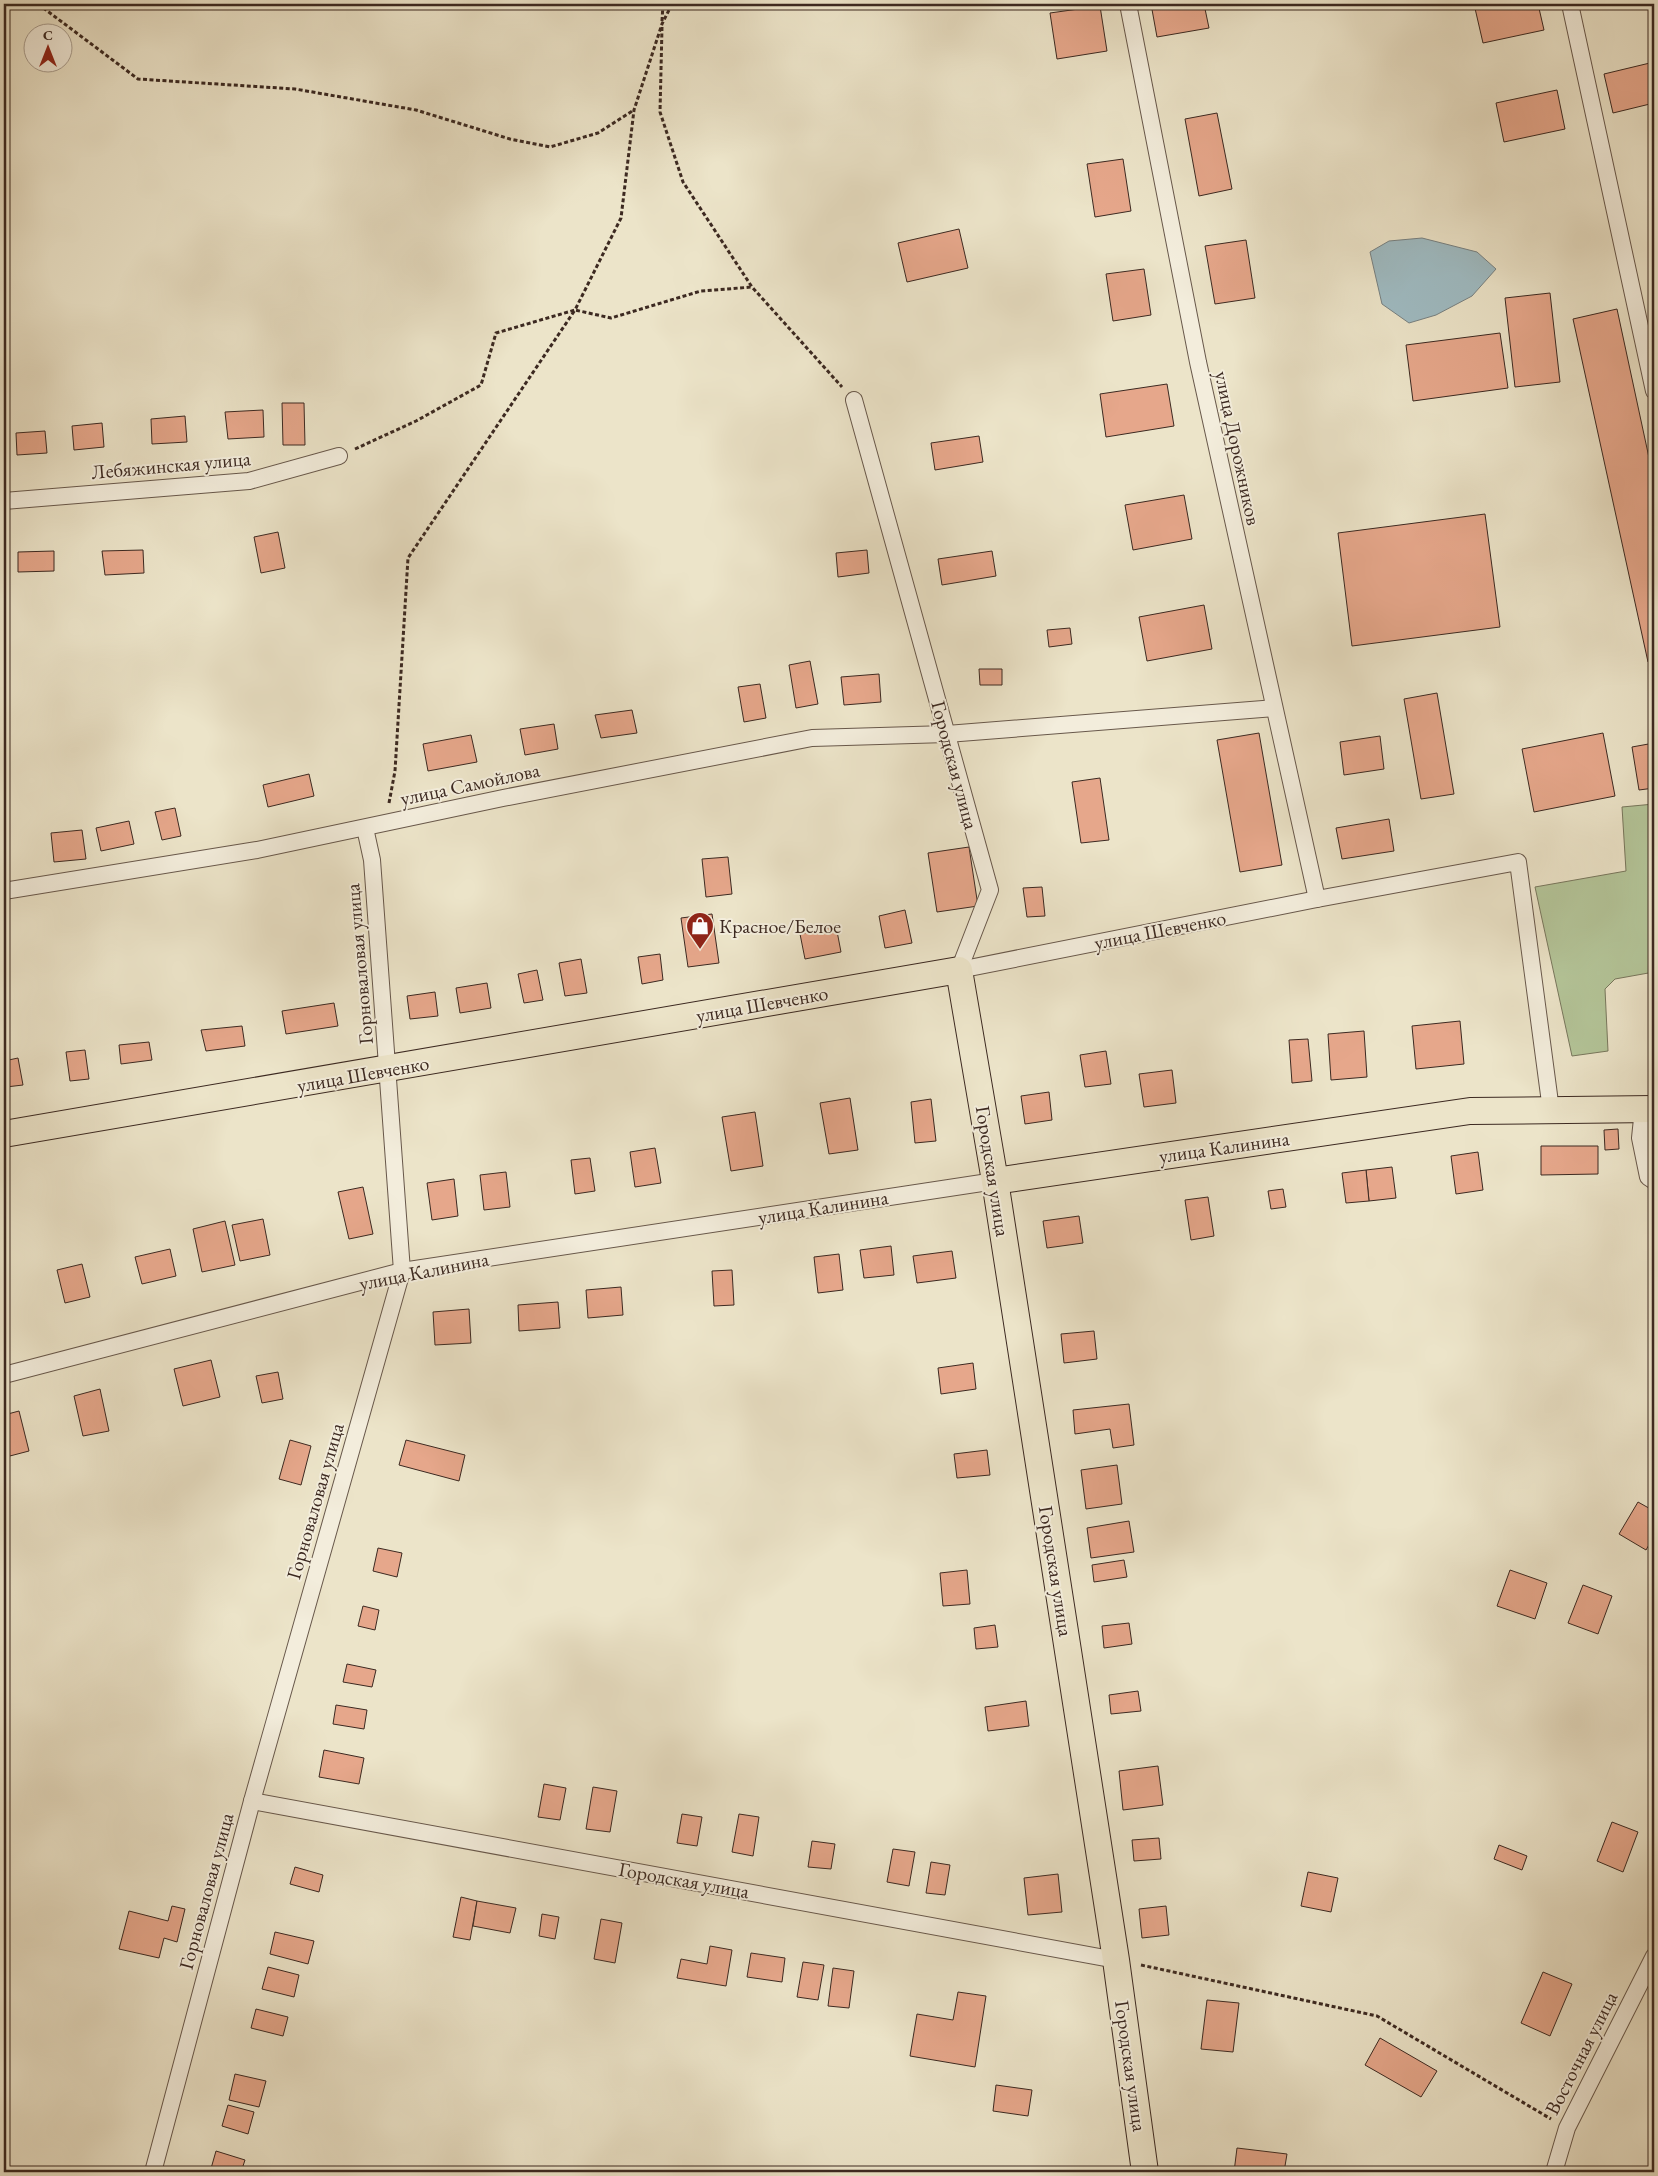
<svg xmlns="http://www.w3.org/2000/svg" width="1658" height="2176" font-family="'EB Garamond',serif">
  <rect width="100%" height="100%" fill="#ece4c9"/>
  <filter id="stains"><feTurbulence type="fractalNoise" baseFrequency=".004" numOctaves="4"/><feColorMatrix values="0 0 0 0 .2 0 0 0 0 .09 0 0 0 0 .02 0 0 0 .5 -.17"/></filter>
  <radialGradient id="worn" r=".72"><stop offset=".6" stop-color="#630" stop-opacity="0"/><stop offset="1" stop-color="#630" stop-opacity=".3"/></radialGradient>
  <!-- green -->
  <path fill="#b4c599" stroke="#78775d" d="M 1654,804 L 1654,972 L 1615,979 L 1605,989 L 1608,1051 L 1572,1056 L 1535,887 L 1626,871 L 1622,807 Z"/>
  <!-- water -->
  <path fill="#9fbbc2" stroke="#778182" d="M 1422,238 L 1477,252 L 1496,269 L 1472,296 L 1436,315 L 1409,323 L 1382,304 L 1370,252 L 1389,241 Z"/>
  <!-- building -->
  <g fill="#e6a78b" stroke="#3c2921">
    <path d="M 1151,4 L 1204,4 L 1209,28 L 1157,37 Z"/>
    <path d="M 1474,4 L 1538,4 L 1544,30 L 1483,43 Z"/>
    <path d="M 1100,6 L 1107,51 L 1057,59 L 1050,13 Z"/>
    <path d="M 1654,62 L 1654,103 L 1613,113 L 1604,74 Z"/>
    <path d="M 1557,90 L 1565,129 L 1504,142 L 1496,103 Z"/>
    <path d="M 1217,113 L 1232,189 L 1199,196 L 1185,119 Z"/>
    <path d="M 1123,159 L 1131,211 L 1095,217 L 1087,164 Z"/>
    <path d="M 959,229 L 968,268 L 907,282 L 898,243 Z"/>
    <path d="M 1246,240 L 1255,298 L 1215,304 L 1205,246 Z"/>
    <path d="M 1144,269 L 1151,315 L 1113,321 L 1106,274 Z"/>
    <path d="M 1550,293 L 1560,382 L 1515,387 L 1505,298 Z"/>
    <path d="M 1617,309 L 1654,481 L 1654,661 L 1648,662 L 1573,319 Z"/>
    <path d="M 1500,333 L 1508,388 L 1413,401 L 1406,345 Z"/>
    <path d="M 1167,384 L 1174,426 L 1106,437 L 1100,394 Z"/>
    <path d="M 282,403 L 304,403 L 305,445 L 283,445 Z"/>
    <path d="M 263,410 L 264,437 L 228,439 L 225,412 Z"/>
    <path d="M 185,416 L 187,442 L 152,444 L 151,419 Z"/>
    <path d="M 102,423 L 104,447 L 74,450 L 72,426 Z"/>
    <path d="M 45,431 L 47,453 L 17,455 L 16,433 Z"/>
    <path d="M 979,436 L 983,462 L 935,470 L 931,443 Z"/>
    <path d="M 1184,495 L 1192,539 L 1133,550 L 1125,505 Z"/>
    <path d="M 1485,514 L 1500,627 L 1352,646 L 1338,533 Z"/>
    <path d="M 278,532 L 285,568 L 261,573 L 254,537 Z"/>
    <path d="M 143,550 L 144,573 L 105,575 L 102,551 Z"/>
    <path d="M 867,550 L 869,573 L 838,577 L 836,553 Z"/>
    <path d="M 54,551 L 54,571 L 18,572 L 18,552 Z"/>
    <path d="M 992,551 L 996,576 L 942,585 L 938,559 Z"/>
    <path d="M 1204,605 L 1212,649 L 1147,661 L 1139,617 Z"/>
    <path d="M 1070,628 L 1072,644 L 1049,647 L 1047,630 Z"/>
    <path d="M 810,661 L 818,704 L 796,708 L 789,665 Z"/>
    <path d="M 979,669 L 1002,669 L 1002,685 L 980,685 Z"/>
    <path d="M 879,674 L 881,702 L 844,705 L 841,677 Z"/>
    <path d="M 760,684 L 766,718 L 744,722 L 738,687 Z"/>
    <path d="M 1437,693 L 1454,794 L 1421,799 L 1404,699 Z"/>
    <path d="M 632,710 L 637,733 L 601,738 L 595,715 Z"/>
    <path d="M 554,724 L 558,749 L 525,755 L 520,729 Z"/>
    <path d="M 1259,733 L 1282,865 L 1240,872 L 1217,740 Z"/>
    <path d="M 1603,733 L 1615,796 L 1534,812 L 1522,749 Z"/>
    <path d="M 471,735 L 477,762 L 428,771 L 423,744 Z"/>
    <path d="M 1380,736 L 1384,769 L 1344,775 L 1340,742 Z"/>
    <path d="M 1654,743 L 1654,788 L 1639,790 L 1632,747 Z"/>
    <path d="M 309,774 L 314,796 L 268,807 L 263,785 Z"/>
    <path d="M 1100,778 L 1109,840 L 1081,843 L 1072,782 Z"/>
    <path d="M 175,808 L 181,836 L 162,840 L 155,812 Z"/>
    <path d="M 1389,819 L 1394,851 L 1342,859 L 1336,828 Z"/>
    <path d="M 129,821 L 134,844 L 101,851 L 96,828 Z"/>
    <path d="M 82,830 L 86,859 L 54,862 L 51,833 Z"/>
    <path d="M 969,847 L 978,906 L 937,912 L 928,853 Z"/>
    <path d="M 728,857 L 732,894 L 706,897 L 702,859 Z"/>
    <path d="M 1042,887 L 1045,916 L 1027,917 L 1023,888 Z"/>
    <path d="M 905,910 L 912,943 L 885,948 L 879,916 Z"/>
    <path d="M 712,914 L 719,963 L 688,967 L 681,918 Z"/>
    <path d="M 836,926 L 841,952 L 805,959 L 800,934 Z"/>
    <path d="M 660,954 L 663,980 L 642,984 L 638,957 Z"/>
    <path d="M 581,959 L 587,993 L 565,996 L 559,963 Z"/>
    <path d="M 537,970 L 543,1000 L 524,1003 L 518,974 Z"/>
    <path d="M 487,983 L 491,1008 L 460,1013 L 456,988 Z"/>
    <path d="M 435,992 L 438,1016 L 410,1019 L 407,996 Z"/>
    <path d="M 334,1003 L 338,1026 L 286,1034 L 282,1011 Z"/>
    <path d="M 1460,1021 L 1464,1064 L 1416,1069 L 1412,1026 Z"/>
    <path d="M 242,1026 L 245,1046 L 206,1051 L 201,1030 Z"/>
    <path d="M 1364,1031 L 1367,1077 L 1331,1080 L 1328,1034 Z"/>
    <path d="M 1308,1039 L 1312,1081 L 1292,1083 L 1289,1040 Z"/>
    <path d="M 149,1042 L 152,1060 L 121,1064 L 119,1045 Z"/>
    <path d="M 85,1050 L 89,1079 L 70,1081 L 66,1052 Z"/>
    <path d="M 1106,1051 L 1111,1084 L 1085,1087 L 1080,1055 Z"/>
    <path d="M 18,1058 L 23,1085 L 6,1087 L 4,1061 Z"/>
    <path d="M 1172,1070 L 1176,1103 L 1144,1107 L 1139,1074 Z"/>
    <path d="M 1049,1092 L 1052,1120 L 1025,1124 L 1021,1096 Z"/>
    <path d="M 850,1098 L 858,1150 L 829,1154 L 820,1103 Z"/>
    <path d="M 931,1099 L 936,1141 L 915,1143 L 911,1102 Z"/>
    <path d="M 755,1112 L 763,1166 L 731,1171 L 722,1117 Z"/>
    <path d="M 1618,1129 L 1619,1149 L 1605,1150 L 1604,1130 Z"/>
    <path d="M 1541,1146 L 1598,1146 L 1598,1174 L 1541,1175 Z"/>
    <path d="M 655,1148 L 661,1183 L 635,1187 L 630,1152 Z"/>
    <path d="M 1478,1152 L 1483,1190 L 1456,1194 L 1451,1156 Z"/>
    <path d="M 590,1158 L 595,1191 L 575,1194 L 571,1160 Z"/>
    <path d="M 1392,1167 L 1396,1198 L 1369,1201 L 1366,1170 Z"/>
    <path d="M 1366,1170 L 1369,1201 L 1346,1203 L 1342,1173 Z"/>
    <path d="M 506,1172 L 510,1207 L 484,1210 L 480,1175 Z"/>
    <path d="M 454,1179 L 458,1216 L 432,1220 L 427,1183 Z"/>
    <path d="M 363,1187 L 373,1234 L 349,1239 L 338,1192 Z"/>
    <path d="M 1283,1189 L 1286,1207 L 1271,1209 L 1268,1191 Z"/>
    <path d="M 1208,1197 L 1214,1236 L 1191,1240 L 1185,1200 Z"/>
    <path d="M 1079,1216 L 1083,1243 L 1047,1248 L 1043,1221 Z"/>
    <path d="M 263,1219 L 270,1255 L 240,1261 L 232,1225 Z"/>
    <path d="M 225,1221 L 235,1265 L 202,1272 L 193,1229 Z"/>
    <path d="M 891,1246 L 894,1275 L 864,1278 L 860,1250 Z"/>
    <path d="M 170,1249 L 176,1276 L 142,1284 L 135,1257 Z"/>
    <path d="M 952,1251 L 956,1278 L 917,1283 L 913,1256 Z"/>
    <path d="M 839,1254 L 843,1290 L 818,1293 L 814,1257 Z"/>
    <path d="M 82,1264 L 90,1297 L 65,1303 L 57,1270 Z"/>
    <path d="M 732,1270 L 734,1305 L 714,1306 L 712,1271 Z"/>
    <path d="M 621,1287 L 623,1315 L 588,1318 L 586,1290 Z"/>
    <path d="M 4,1292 L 9,1322 L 4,1323 Z"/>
    <path d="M 558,1302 L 560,1328 L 519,1331 L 518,1305 Z"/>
    <path d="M 469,1309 L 471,1343 L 435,1345 L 433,1312 Z"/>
    <path d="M 1094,1331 L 1097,1359 L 1064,1363 L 1061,1334 Z"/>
    <path d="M 211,1360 L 220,1397 L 183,1406 L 174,1369 Z"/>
    <path d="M 973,1363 L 976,1389 L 941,1394 L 938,1368 Z"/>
    <path d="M 278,1372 L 283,1399 L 262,1403 L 256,1376 Z"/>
    <path d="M 100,1389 L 109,1431 L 83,1436 L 74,1396 Z"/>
    <path d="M 1129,1404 L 1134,1445 L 1113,1448 L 1110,1429 L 1075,1434 L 1073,1410 Z"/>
    <path d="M 19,1411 L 29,1451 L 6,1457 L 4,1447 L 4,1415 Z"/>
    <path d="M 290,1440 L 311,1446 L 301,1485 L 279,1479 Z"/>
    <path d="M 406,1440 L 465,1455 L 459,1481 L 399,1465 Z"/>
    <path d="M 987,1450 L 990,1475 L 957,1478 L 954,1454 Z"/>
    <path d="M 1117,1465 L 1122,1504 L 1086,1509 L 1081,1470 Z"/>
    <path d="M 1638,1502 L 1654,1511 L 1654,1536 L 1646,1550 L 1619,1534 Z"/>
    <path d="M 1129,1521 L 1134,1552 L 1091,1558 L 1087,1528 Z"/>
    <path d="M 378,1548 L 402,1553 L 397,1577 L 373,1571 Z"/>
    <path d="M 1124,1560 L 1127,1577 L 1094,1582 L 1092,1565 Z"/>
    <path d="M 967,1570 L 970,1604 L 943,1606 L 940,1573 Z"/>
    <path d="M 1510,1570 L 1547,1583 L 1535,1619 L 1497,1606 Z"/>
    <path d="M 1583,1585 L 1612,1596 L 1598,1634 L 1568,1623 Z"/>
    <path d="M 363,1606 L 379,1610 L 375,1630 L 358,1626 Z"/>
    <path d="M 1129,1623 L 1132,1644 L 1104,1648 L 1102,1626 Z"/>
    <path d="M 995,1625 L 998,1647 L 976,1649 L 974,1628 Z"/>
    <path d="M 347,1664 L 376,1670 L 372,1687 L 343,1682 Z"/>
    <path d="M 1138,1691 L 1141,1711 L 1111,1714 L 1109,1695 Z"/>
    <path d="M 1026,1701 L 1029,1726 L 988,1731 L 985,1707 Z"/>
    <path d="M 336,1705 L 367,1710 L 364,1729 L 333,1724 Z"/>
    <path d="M 324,1750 L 364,1758 L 359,1784 L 319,1777 Z"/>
    <path d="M 1158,1766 L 1163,1805 L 1123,1810 L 1119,1771 Z"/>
    <path d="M 544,1784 L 566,1788 L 560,1820 L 538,1817 Z"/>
    <path d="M 593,1787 L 617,1791 L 610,1832 L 586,1829 Z"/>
    <path d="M 682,1814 L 702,1817 L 697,1846 L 677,1843 Z"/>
    <path d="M 739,1814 L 759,1817 L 753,1856 L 732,1852 Z"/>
    <path d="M 1612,1822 L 1638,1832 L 1623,1872 L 1597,1861 Z"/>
    <path d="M 1159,1838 L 1161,1859 L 1134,1861 L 1132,1840 Z"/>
    <path d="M 812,1841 L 835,1844 L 831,1869 L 808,1867 Z"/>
    <path d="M 1499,1845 L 1527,1856 L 1522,1870 L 1494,1859 Z"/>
    <path d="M 893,1849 L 915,1852 L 909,1886 L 887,1882 Z"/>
    <path d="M 931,1862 L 950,1865 L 945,1895 L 926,1893 Z"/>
    <path d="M 295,1867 L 323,1875 L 319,1892 L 290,1884 Z"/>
    <path d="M 1308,1872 L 1338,1878 L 1331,1912 L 1301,1906 Z"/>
    <path d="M 1058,1874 L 1062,1912 L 1028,1915 L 1024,1878 Z"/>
    <path d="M 461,1897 L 477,1901 L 470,1940 L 453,1937 Z"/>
    <path d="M 477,1901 L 516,1908 L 510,1933 L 473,1926 Z"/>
    <path d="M 172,1906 L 185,1909 L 177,1942 L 164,1938 L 159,1958 L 119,1949 L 129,1911 L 168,1921 Z"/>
    <path d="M 1166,1906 L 1169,1935 L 1142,1938 L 1139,1909 Z"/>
    <path d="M 542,1914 L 559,1917 L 555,1939 L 539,1936 Z"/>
    <path d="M 601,1919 L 622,1923 L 615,1963 L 594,1959 Z"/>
    <path d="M 275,1932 L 314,1941 L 308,1964 L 270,1954 Z"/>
    <path d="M 710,1946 L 732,1950 L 726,1986 L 677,1978 L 681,1959 L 707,1964 Z"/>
    <path d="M 751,1953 L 785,1958 L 782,1982 L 747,1977 Z"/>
    <path d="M 803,1962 L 824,1965 L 818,2000 L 797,1997 Z"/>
    <path d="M 268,1967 L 299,1975 L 294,1997 L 262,1989 Z"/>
    <path d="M 833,1968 L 854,1971 L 849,2008 L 828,2006 Z"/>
    <path d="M 1543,1972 L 1572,1984 L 1550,2036 L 1521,2023 Z"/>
    <path d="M 958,1992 L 986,1996 L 975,2067 L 910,2056 L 917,2014 L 953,2020 Z"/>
    <path d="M 1207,2000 L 1239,2003 L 1233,2052 L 1201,2049 Z"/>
    <path d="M 256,2009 L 288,2017 L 283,2036 L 251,2028 Z"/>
    <path d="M 1380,2038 L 1437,2071 L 1421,2097 L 1365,2065 Z"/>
    <path d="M 235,2074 L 266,2081 L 259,2107 L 229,2100 Z"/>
    <path d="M 996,2085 L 1032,2090 L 1028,2116 L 993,2111 Z"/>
    <path d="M 228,2105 L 254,2112 L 248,2134 L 222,2126 Z"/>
    <path d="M 1237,2148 L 1287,2154 L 1284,2172 L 1234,2172 Z"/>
    <path d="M 216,2151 L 245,2160 L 241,2172 L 210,2172 Z"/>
  </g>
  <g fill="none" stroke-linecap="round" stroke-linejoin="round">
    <defs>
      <g id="street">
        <path d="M 1128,4 L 1198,362 L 1317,899"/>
        <path d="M 1570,4 L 1654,391"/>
        <path d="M 854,400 L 990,890 L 959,970"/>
        <path d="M 4,501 L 249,481 L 339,456"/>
        <path d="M 4,891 L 257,850 L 503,798 L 812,738 L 947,734 L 1274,708"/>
        <path d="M 959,970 L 1317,899 L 1518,862 L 1551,1110"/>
        <path d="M 1643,1109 L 1640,1138 L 1648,1177 L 1654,1181"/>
        <path d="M 4,1375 L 402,1271 L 995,1181"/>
        <path d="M 252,1801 L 1116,1960"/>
        <path d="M 153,2172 L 252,1801 L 402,1271 L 372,860 L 365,828"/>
        <path d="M 1554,2172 L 1567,2128 L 1654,1956"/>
      </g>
      <g id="primary">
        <path d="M 4,1134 L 959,970 L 995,1181 L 1116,1960 L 1145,2172"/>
        <path d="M 995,1181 L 1470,1111 L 1654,1109"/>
      </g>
    </defs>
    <!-- street casing -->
    <use href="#street" stroke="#68584b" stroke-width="18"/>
    <!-- primary casing -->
    <use href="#primary" stroke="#3c2921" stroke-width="28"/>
    <!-- path -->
    <g stroke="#3c2921" stroke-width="3" stroke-dasharray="4 2.5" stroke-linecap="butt">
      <path d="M 38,4 L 138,79 L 295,89 L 416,110 L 510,139 L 550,147 L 598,133 L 634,110"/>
      <path d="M 662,21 L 663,4"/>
      <path d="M 662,27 L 660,112 L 683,182 L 752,287 L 842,387"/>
      <path d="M 355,449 L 416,421 L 481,385 L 496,333 L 575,310 L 621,218 L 634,110 L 662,24 L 672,4"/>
      <path d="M 389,803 L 395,771 L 408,558 L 575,310 L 611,318 L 701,291 L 752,287"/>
      <path d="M 1141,1965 L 1377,2016 L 1551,2119"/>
    </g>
    <!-- street -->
    <use href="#street" stroke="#f3eddc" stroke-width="16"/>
    <!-- primary -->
    <use href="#primary" stroke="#ece4c9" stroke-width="26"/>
  </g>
  <!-- icons -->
  <defs>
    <symbol id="shop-pin" viewBox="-11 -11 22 30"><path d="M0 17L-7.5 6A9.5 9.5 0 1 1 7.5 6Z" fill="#8f2418" stroke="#f3eddc"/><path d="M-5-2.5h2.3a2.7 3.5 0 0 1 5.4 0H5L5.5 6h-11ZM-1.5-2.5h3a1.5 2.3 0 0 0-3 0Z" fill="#fff"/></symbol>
  </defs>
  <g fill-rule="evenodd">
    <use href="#shop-pin" x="684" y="910" width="32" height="43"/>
  </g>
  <g text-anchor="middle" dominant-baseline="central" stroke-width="4" stroke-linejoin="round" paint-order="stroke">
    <!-- street labels -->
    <g font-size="20" fill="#3c2921" stroke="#f3eddc">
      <text transform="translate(1238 448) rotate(78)">улица Дорожников</text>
      <text transform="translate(171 465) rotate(-5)">Лебяжинская улица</text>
      <text transform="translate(955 765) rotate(75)">Городская улица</text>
      <text transform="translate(470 784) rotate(-12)">улица Самойлова</text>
      <text transform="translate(1160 930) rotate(-11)">улица Шевченко</text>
      <text transform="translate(359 964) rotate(-95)">Горноваловая улица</text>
      <text transform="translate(762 1004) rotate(-10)">улица Шевченко</text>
      <text transform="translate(363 1074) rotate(-10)">улица Шевченко</text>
      <text transform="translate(1224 1147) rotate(-8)">улица Калинина</text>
      <text transform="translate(993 1171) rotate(81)">Городская улица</text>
      <text transform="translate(823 1207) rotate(-9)">улица Калинина</text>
      <text transform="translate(424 1271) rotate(-11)">улица Калинина</text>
      <text transform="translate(315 1501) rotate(-74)">Горноваловая улица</text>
      <text transform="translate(1056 1571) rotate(81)">Городская улица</text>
      <text transform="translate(684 1880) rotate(10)">Городская улица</text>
      <text transform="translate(206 1891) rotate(-75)">Горноваловая улица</text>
      <text transform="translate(1581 2053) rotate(-63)">Восточная улица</text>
      <text transform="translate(1131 2066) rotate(82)">Городская улица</text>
    </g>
    <!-- poi labels -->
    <g font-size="20" fill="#3c2921" stroke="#f3eddc" text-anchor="start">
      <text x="719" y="926">Красное/Белое</text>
    </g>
  </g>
  <!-- margin -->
  <rect width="1658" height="2176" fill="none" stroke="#ece4c9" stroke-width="20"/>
  <rect x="5" y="5" width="1648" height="2166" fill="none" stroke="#3c2921" stroke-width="2.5"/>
  <rect x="10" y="10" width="1638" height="2156" fill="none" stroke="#3c2921"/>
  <!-- north arrow -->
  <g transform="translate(48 48)"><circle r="24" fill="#f3eddc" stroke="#aa9f91"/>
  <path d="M0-4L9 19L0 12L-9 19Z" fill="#8f2418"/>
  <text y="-8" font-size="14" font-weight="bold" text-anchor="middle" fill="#3c2921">С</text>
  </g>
  <rect width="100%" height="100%" filter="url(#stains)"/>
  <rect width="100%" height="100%" fill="url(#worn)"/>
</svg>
